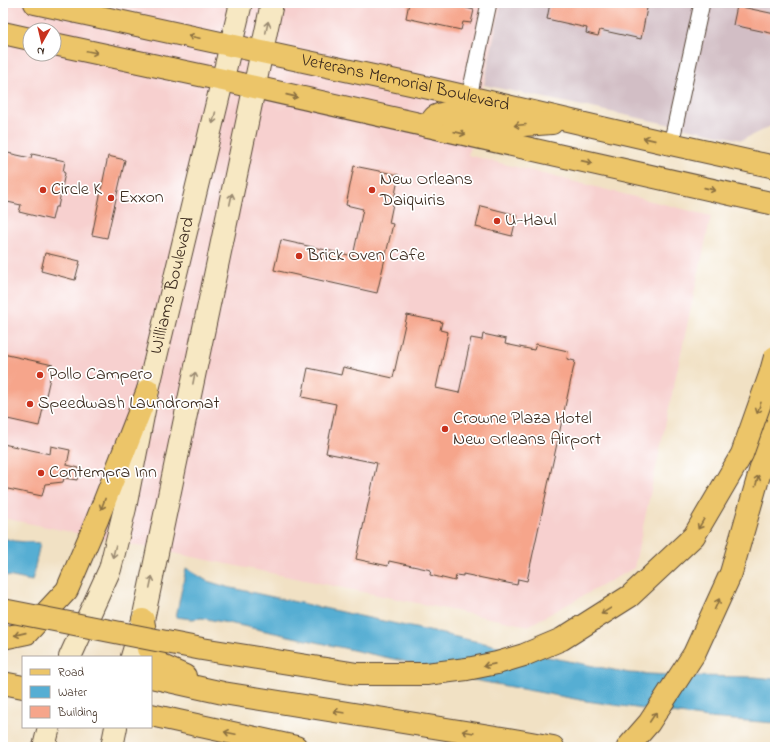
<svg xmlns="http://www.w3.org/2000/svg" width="778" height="750" font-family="'Indie Flower',sans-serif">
  <rect width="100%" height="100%" fill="#fff"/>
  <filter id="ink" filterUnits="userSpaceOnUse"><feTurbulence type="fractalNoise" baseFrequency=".025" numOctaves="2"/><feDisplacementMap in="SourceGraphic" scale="8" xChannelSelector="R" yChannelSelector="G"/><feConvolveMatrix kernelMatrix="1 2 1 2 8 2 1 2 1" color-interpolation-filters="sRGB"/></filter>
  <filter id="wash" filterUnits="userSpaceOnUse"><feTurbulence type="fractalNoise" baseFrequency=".012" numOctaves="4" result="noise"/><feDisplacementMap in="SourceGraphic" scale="16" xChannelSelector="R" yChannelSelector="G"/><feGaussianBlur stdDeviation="0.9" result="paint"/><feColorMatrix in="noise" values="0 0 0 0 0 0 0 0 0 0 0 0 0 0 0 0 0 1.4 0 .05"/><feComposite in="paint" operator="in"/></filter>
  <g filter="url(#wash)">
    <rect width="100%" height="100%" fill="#f1e1c4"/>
    <!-- built -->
    <path fill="#f7d0cf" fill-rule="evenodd" d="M 3,3 L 501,3 L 468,155 L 711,216 L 634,568 L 528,626 L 3,518 ZM 30,30 L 54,30 L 54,54 L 30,54 Z"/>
    <!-- industrial -->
    <path fill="#d2bec5" d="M 501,3 L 775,3 L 775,124 L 742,140 L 484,85 Z"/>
    <!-- water -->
    <g fill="#56aed3" stroke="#486c78">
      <path d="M 3,538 L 15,541 L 40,543 L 32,581 L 3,575 Z"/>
      <path d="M 186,568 L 207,581 L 227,587 L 548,657 L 629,673 L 690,676 L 755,677 L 775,679 L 775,723 L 708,718 L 586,701 L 458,677 L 403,661 L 243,626 L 202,618 L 192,619 L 176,617 Z"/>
    </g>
    <g id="blocks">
      <!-- building -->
      <g fill="#f6a58b">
        <path d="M 409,3 L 467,3 L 466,8 L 474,10 L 471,23 L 463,22 L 461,30 L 406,18 Z"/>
        <path d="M 550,3 L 648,3 L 641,39 L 600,30 L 598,36 L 586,33 L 587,28 L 547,19 Z"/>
        <path d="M 737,6 L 775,14 L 775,34 L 733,25 Z"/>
        <path d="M 3,152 L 31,158 L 32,154 L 65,161 L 63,172 L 65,173 L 58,207 L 55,207 L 52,220 L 19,212 L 21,205 L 3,201 Z"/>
        <path d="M 108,156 L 125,160 L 107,238 L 92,235 Z"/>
        <path d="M 354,166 L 399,175 L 389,223 L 393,224 L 377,293 L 274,270 L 281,240 L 353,256 L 363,209 L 346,205 Z"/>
        <path d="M 481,206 L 517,215 L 512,236 L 476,227 Z"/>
        <path d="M 45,253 L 80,261 L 75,280 L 41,271 Z"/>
        <path d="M 407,315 L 442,322 L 440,330 L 448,332 L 436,388 L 459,393 L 471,338 L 482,340 L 483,334 L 506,339 L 505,344 L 534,350 L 536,344 L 568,351 L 567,359 L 575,361 L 527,581 L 518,579 L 517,585 L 463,574 L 463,576 L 456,575 L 455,581 L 430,575 L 431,570 L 389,561 L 388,566 L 356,559 L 377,463 L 326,453 L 336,404 L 302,397 L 308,368 L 341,375 L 343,367 L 393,378 Z"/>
        <path d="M 3,354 L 53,365 L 39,426 L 3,418 Z"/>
        <path d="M 3,444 L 50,454 L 51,446 L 70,450 L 67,465 L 79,468 L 77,480 L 64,478 L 63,482 L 45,484 L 42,496 L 3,488 Z"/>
      </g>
    </g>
  </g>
  <g filter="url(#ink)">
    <use href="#blocks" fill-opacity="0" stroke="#564537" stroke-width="1"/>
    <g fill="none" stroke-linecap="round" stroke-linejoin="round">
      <defs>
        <g id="street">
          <path d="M 469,97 L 489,3"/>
          <path d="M 671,144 L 702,3"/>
        </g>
        <g id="secondary">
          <path id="s1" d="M 70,657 L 110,569 L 125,508 L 148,390 L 241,3"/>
          <path d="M 132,657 L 143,620 L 272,3"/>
          <path d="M 44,747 L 49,727"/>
          <path d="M 112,747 L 116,727"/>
        </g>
        <g id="primary">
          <path id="s2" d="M 35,3 L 429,88 L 671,144 L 775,167"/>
          <path d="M 3,33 L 30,39"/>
          <path d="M 54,44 L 223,80 L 775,204"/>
          <path d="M 429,126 C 434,116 435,115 446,113 L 509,126 L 552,123"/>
        </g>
        <g id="highway">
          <path d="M 143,620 L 148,649 L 160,665 L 185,676"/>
          <path d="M 3,638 L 27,633 L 67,590 L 97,520 L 148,390"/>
          <path d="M 151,677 L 223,693 L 520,741 L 553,747"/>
          <path d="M 3,683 L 23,687"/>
          <path d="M 151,715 L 296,747"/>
          <path d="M 628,747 L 649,723 L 694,654 L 731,573 L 775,419"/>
        </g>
      </defs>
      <!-- street casing -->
      <use href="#street" stroke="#564537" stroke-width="17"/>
      <!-- secondary casing -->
      <use href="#secondary" stroke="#564537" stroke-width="24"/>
      <!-- primary casing -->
      <use href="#primary" stroke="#564537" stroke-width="24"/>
      <!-- highway casing -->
      <use href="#highway" stroke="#564537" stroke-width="24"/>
      <!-- street -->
      <use href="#street" stroke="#fff" stroke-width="15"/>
      <!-- secondary -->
      <use href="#secondary" stroke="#f7e8c3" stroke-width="22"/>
      <!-- primary -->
      <use href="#primary" stroke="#ecc569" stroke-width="22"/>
      <!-- highway -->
      <use href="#highway" stroke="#ecc569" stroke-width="22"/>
      <defs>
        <path id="highway-bridge" d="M 3,610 L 202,649 L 357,674 L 426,674 L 467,669 L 497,663 L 524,655 L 562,639 L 630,596 L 694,536 L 742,454 L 770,375 L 775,357"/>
      </defs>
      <!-- highway-bridge casing -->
      <use href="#highway-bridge" stroke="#564537" stroke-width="24" stroke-linecap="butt"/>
      <!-- highway-bridge -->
      <use href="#highway-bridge" stroke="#ecc569" stroke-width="22"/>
    </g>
    <!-- one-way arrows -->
    <defs><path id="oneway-shaft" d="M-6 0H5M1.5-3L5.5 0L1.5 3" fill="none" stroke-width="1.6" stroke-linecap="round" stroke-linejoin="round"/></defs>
    <g stroke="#998970">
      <use href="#oneway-shaft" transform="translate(267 27) rotate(-78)"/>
      <use href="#oneway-shaft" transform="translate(214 118) rotate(104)"/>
      <use href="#oneway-shaft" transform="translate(231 199) rotate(-78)"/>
      <use href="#oneway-shaft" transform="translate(194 378) rotate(-79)"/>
      <use href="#oneway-shaft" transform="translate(114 552) rotate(104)"/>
      <use href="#oneway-shaft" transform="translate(151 582) rotate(-78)"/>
    </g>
    <g stroke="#8b7040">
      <use href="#oneway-shaft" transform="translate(194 37) rotate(-168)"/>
      <use href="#oneway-shaft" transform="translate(92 52) rotate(12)"/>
      <use href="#oneway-shaft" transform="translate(292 96) rotate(13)"/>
      <use href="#oneway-shaft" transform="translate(520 125) rotate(175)"/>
      <use href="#oneway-shaft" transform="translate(460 133) rotate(13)"/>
      <use href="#oneway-shaft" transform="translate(649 139) rotate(-167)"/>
      <use href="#oneway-shaft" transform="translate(587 162) rotate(13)"/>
      <use href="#oneway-shaft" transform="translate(710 189) rotate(13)"/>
      <use href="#oneway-shaft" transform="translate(759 408) rotate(109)"/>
      <use href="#oneway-shaft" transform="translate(757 481) rotate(-74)"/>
      <use href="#oneway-shaft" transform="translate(103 504) rotate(111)"/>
      <use href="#oneway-shaft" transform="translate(701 524) rotate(120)"/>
      <use href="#oneway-shaft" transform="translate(717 604) rotate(-66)"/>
      <use href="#oneway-shaft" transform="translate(606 611) rotate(148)"/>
      <use href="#oneway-shaft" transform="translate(20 634) rotate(167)"/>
      <use href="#oneway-shaft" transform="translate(489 665) rotate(169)"/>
      <use href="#oneway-shaft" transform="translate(339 712) rotate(-171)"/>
      <use href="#oneway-shaft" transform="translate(653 717) rotate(-56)"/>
      <use href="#oneway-shaft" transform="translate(468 732) rotate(-171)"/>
      <use href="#oneway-shaft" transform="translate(230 733) rotate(-168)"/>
    </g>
  </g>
  <!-- markers -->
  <g fill="#c8321e" stroke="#fff" stroke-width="1.5">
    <circle cx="43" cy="190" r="4"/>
    <circle cx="372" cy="190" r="4"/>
    <circle cx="111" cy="198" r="4"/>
    <circle cx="497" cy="221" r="4"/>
    <circle cx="299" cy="256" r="4"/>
    <circle cx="40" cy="375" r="4"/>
    <circle cx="30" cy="404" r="4"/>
    <circle cx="445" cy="429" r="4"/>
    <circle cx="41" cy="473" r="4"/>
  </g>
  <g text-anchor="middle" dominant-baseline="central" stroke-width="3.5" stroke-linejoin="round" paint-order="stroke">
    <!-- street labels -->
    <g font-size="18" fill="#3b2a1e" stroke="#fff">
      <text stroke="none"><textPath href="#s2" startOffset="379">Veterans Memorial Boulevard</textPath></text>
      <text stroke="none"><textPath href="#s1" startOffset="387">Williams Boulevard</textPath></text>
    </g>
    <!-- poi labels -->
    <g font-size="18" fill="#3b2a1e" stroke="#fff" text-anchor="start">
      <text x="380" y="180">New Orleans<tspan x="380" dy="21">Daiquiris</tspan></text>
      <text x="51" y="190">Circle K</text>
      <text x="119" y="198">Exxon</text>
      <text x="505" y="221">U-Haul</text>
      <text x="307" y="256">Brick Oven Cafe</text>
      <text x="48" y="375">Pollo Campero</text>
      <text x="38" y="404">Speedwash Laundromat</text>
      <text x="453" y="419">Crowne Plaza Hotel<tspan x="453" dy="21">New Orleans Airport</tspan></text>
      <text x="49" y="473">Contempra Inn</text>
    </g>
  </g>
  <!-- margin -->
  <rect width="778" height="750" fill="none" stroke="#fff" stroke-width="16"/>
  <!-- legend -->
  <rect x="22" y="656" width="130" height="72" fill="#ffffff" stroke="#b1aaa5"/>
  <rect x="30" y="669" width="20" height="6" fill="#ecc569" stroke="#b1aaa5"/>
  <text x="58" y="676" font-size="12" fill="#3b2a1e">Road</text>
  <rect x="30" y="686" width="20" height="12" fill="#56aed3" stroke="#b1aaa5"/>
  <text x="58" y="696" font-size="12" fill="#3b2a1e">Water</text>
  <rect x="30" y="706" width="20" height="12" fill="#f6a58b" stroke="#b1aaa5"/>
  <text x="58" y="716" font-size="12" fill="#3b2a1e">Building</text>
  <!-- north arrow -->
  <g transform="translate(42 42) rotate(188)"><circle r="19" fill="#ffffff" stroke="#b1aaa5"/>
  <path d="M0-3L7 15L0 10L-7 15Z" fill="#c8321e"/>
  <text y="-6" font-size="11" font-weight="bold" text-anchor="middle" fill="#3b2a1e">N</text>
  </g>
</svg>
